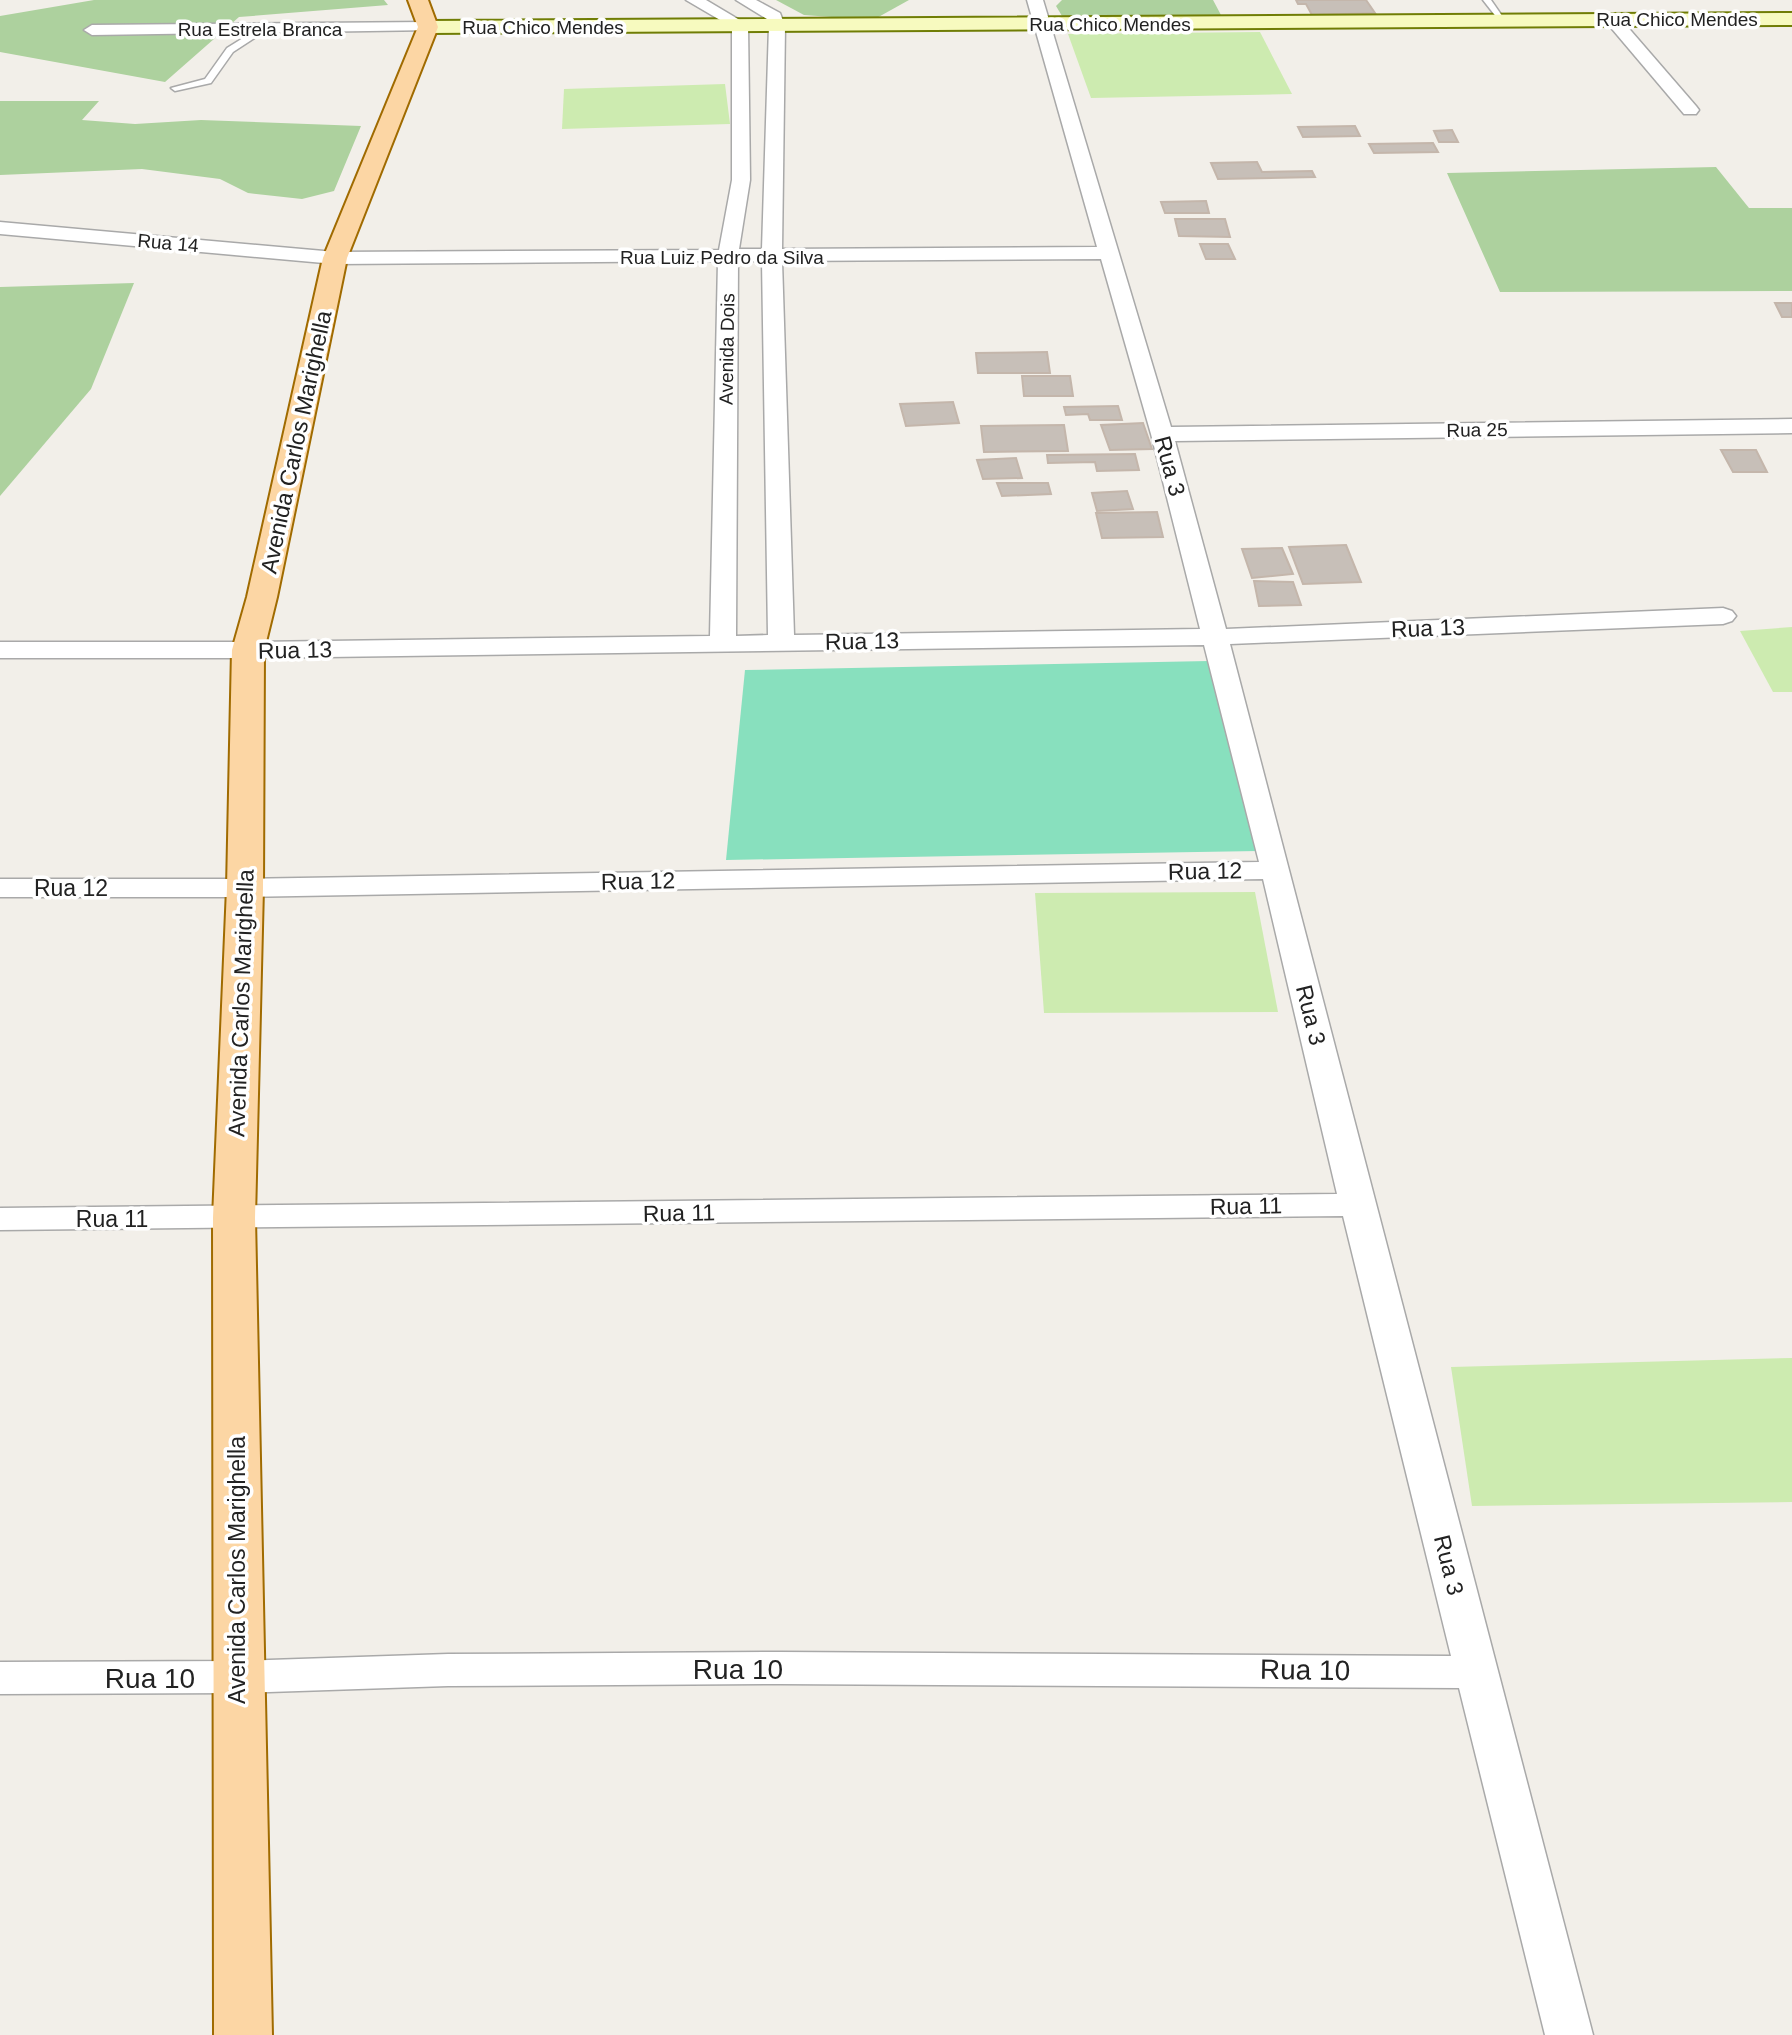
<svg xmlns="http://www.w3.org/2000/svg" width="1792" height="2035" font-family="Helvetica,sans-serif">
  <rect width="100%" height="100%" fill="#f2efe9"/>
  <!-- grass -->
  <g fill="#cdebb0">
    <path d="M 1260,32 L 1292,94 L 1091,98 L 1068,34 Z"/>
    <path d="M 725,84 L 730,124 L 562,129 L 564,89 Z"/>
    <path d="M 1792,627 L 1792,692 L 1773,692 L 1740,631 Z"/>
    <path d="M 1255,892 L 1278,1012 L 1044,1013 L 1035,893 Z"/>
    <path d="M 1792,1358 L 1792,1502 L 1472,1506 L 1451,1367 Z"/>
  </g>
  <!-- forest -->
  <g fill="#add19e">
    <path d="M 94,0 L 384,0 L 388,5 L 239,17 L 165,82 L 0,52 L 0,16 Z"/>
    <path d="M 776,0 L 909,0 L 873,20 L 804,15 Z"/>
    <path d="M 1062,0 L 1213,0 L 1221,15 L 1062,16 L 1056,6 Z"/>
    <path d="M 0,101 L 99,101 L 82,120 L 135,124 L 201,120 L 361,126 L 334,191 L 302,199 L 248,193 L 220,179 L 142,169 L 0,175 Z"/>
    <path d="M 1716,167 L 1749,208 L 1792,208 L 1792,291 L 1500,292 L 1447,173 Z"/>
    <path d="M 134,283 L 91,389 L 0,496 L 0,287 Z"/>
  </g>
  <!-- pitch -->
  <path fill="#88e0be" d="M 1209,661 L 1258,851 L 726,860 L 745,670 Z"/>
  <!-- building -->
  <g fill="#c7bfb8" stroke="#c4b6ab" stroke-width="2">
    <path d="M 1296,0 L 1366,0 L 1375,13 L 1312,15 L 1306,4 L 1298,4 Z"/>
    <path d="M 1355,126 L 1360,136 L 1303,137 L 1298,127 Z"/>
    <path d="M 1452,130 L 1458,142 L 1439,142 L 1434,131 Z"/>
    <path d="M 1433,143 L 1438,152 L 1374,153 L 1369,144 Z"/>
    <path d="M 1257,162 L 1262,172 L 1312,171 L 1315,177 L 1218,179 L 1211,163 Z"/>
    <path d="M 1206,201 L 1209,213 L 1165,213 L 1161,202 Z"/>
    <path d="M 1175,219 L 1225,219 L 1230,237 L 1179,236 Z"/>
    <path d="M 1200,244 L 1228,244 L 1235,259 L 1206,259 Z"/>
    <path d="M 1775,303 L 1792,303 L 1792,317 L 1782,317 Z"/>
    <path d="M 1047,352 L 1050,373 L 978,373 L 976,353 Z"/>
    <path d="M 1022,376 L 1070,376 L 1073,396 L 1024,396 Z"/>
    <path d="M 953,402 L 959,423 L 906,426 L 900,404 Z"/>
    <path d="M 1118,406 L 1122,420 L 1090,420 L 1088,414 L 1066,415 L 1064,407 Z"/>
    <path d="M 1143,423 L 1152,449 L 1110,450 L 1101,425 Z"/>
    <path d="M 1064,425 L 1068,451 L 984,452 L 981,426 Z"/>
    <path d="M 1721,450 L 1756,450 L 1767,472 L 1733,472 Z"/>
    <path d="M 1135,454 L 1139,470 L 1097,471 L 1095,462 L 1048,463 L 1047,455 Z"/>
    <path d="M 1016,458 L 1022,478 L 983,479 L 977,460 Z"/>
    <path d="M 997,483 L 1048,483 L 1051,494 L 1002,496 Z"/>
    <path d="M 1127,491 L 1133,509 L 1097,511 L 1092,493 Z"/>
    <path d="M 1157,512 L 1163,537 L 1102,538 L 1096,513 Z"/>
    <path d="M 1346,545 L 1361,582 L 1303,584 L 1289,547 Z"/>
    <path d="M 1282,548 L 1293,574 L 1252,578 L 1242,549 Z"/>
    <path d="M 1254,581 L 1293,582 L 1301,605 L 1259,606 Z"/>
  </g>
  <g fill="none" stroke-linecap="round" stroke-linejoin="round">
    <defs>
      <g id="service">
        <path d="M 1483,0 L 1491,0 L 1507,23 L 1501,23 Z"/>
        <path d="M 261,27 L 268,29 L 233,52 L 211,83 L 175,91 L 171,88 L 205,79 L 227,48 Z"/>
      </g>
      <g id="minor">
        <path d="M 686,0 L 706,0 L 748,25 L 750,180 L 739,249 L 762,249 L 769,26 L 767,19 L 736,0 L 756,0 L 780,13 L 785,26 L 782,249 L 1097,247 L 1027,0 L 1043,0 L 1171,427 L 1792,419 L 1792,433 L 1175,441 L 1226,629 L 1723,608 L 1732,611 L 1736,616 L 1732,621 L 1723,624 L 1230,644 L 1593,2035 L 1545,2035 L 1459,1688 L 781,1684 L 448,1686 L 237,1693 L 0,1694 L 0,1662 L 237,1661 L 448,1654 L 781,1652 L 1451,1656 L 1343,1216 L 0,1230 L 0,1208 L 1337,1194 L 1263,879 L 245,897 L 0,897 L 0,879 L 245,879 L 1259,862 L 1204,645 L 248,658 L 0,658 L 0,642 L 248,642 L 710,636 L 718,261 L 335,264 L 0,234 L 0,222 L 335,252 L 719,250 L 732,180 L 732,27 ZM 1101,259 L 1151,434 L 1200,629 L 794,635 L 782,261 ZM 738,261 L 762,261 L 768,635 L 736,636 Z"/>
        <path d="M 1613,15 L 1619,17 L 1696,106 L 1699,110 L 1696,114 L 1684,114 L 1607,23 L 1605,20 Z"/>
        <path d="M 428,22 L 434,24 L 436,27 L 434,30 L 92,35 L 84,30 L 92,25 Z"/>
      </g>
      <path id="secondary" d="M 1792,13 L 1792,25 L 428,33 L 421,31 L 418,27 L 421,23 L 428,21 Z"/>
      <path id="primary" d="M 408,0 L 428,0 L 438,27 L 347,258 L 277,597 L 264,650 L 263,888 L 255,1218 L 272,2035 L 214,2035 L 213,1218 L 227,888 L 232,650 L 247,597 L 323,258 L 418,27 Z"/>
    </defs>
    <!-- service casing -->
    <use href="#service" stroke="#a9a9a9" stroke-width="3"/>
    <!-- minor casing -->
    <use href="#minor" stroke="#a9a9a9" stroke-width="3"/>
    <!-- secondary casing -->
    <use href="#secondary" stroke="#707d05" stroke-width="4"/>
    <!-- primary casing -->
    <use href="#primary" stroke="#a06b00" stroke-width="4"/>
    <!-- service -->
    <use href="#service" fill="#fff" fill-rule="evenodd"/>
    <!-- minor -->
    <use href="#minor" fill="#fff" fill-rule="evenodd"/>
    <!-- secondary -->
    <use href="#secondary" fill="#f7fabf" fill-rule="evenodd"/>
    <!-- primary -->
    <use href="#primary" fill="#fcd6a4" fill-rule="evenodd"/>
  </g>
  <g text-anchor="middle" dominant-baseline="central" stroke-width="7" stroke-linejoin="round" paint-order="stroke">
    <!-- far-street labels -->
    <g font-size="19" fill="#222" stroke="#fff">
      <text x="1677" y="19">Rua Chico Mendes</text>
      <text x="1110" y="24">Rua Chico Mendes</text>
      <text x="543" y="27">Rua Chico Mendes</text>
      <text x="260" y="29">Rua Estrela Branca</text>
      <text transform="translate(168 243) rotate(5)">Rua 14</text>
      <text x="722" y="257">Rua Luiz Pedro da Silva</text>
      <text transform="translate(727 349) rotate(-89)">Avenida Dois</text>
      <text transform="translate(1477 430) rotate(-1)">Rua 25</text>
    </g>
    <!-- street labels -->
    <g font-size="23" fill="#222" stroke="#fff">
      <text transform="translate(296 442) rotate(-78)">Avenida Carlos Marighella</text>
      <text transform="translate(1170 466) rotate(75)">Rua 3</text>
      <text transform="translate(1428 628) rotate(-2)">Rua 13</text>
      <text transform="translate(862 641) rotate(-1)">Rua 13</text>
      <text transform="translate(295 650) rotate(-1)">Rua 13</text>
      <text transform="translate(1205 871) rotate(-1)">Rua 12</text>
      <text transform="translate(638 881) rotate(-1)">Rua 12</text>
      <text x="71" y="888">Rua 12</text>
      <text transform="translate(241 1003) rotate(-88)">Avenida Carlos Marighella</text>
      <text transform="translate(1311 1015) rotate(76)">Rua 3</text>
      <text transform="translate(1246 1206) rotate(-1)">Rua 11</text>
      <text transform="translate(679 1213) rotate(-1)">Rua 11</text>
      <text x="112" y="1219">Rua 11</text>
      <text transform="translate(1449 1565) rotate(76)">Rua 3</text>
      <text transform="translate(237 1570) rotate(-90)">Avenida Carlos Marighella</text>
    </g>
    <!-- near-street labels -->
    <g font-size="28" fill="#222" stroke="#fff">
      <text x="738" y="1669">Rua 10</text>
      <text transform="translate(1305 1670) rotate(1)">Rua 10</text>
      <text x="150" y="1678">Rua 10</text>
    </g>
  </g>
</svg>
